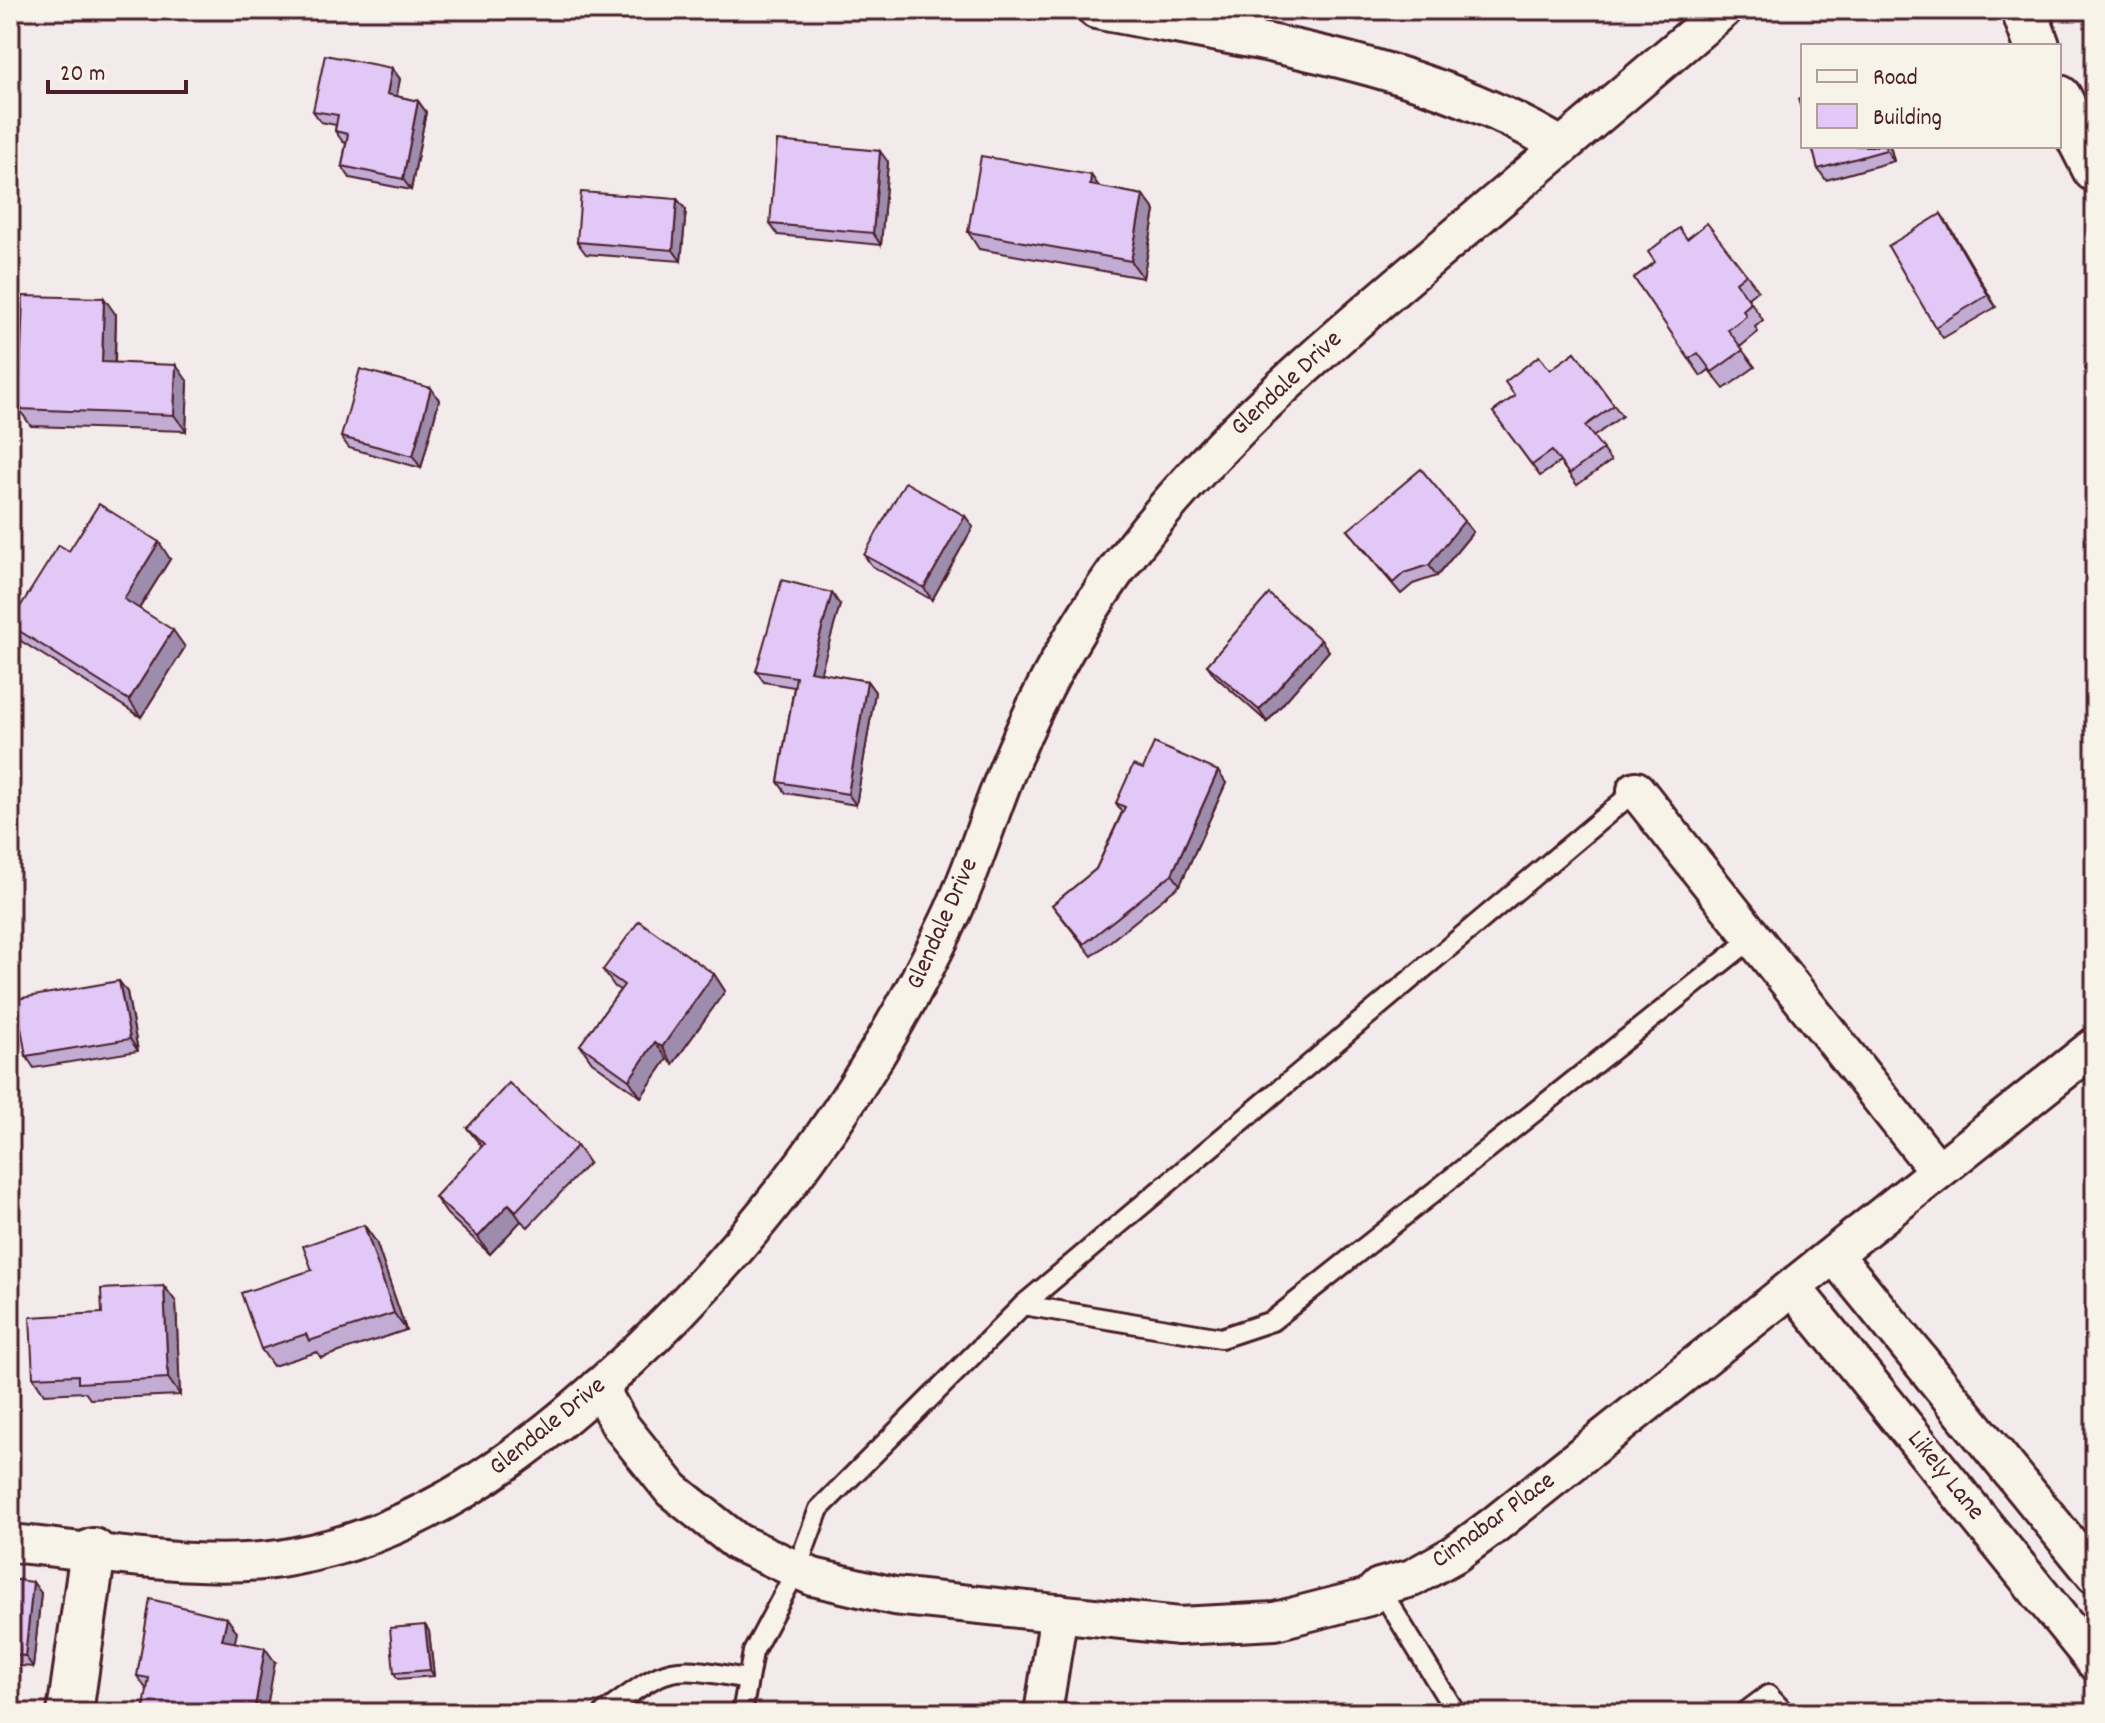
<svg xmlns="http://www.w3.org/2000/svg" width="2105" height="1723" font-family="Dekko,sans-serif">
  <rect width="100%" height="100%" fill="#f3eaeb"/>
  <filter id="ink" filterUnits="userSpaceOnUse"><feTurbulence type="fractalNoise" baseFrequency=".0125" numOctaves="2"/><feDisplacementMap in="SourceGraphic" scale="16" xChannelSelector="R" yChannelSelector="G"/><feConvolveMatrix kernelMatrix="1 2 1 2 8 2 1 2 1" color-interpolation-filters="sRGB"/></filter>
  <g filter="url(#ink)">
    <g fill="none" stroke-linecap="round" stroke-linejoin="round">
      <defs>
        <g id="lane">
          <path d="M 1023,1305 L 1636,790"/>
          <path d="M 1379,1587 L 1456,1713"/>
          <path d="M 604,1713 C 669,1665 667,1664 747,1679"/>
          <path d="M 742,1713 L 753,1652 L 796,1571 L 819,1509 L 1023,1305 L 1221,1338 L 1272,1321 L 1754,937"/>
          <path d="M 1744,1713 L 1768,1695 L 1785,1713"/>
        </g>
        <g id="street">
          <path d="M 1096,10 C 1257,42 1417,60 1561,146"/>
          <path d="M 1636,790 L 1938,1171"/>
          <path d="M 1835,1256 L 2095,1575"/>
          <path d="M 1794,1289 L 2095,1662"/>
          <path d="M 599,1387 L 620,1425 L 672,1490 L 737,1542 L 813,1577 L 894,1596 L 1179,1626 L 1275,1621 L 1369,1597 L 1379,1587 L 1412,1578 L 1455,1554 L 1493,1526 L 2095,1046"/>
          <path d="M 10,1543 C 96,1551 207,1573 291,1557 C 420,1534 522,1458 617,1371 C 758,1242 867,1092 949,920 C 972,872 987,820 1007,771 C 1039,692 1082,614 1134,547 C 1217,439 1320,351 1423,264 C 1523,179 1623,94 1723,10"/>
          <path d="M 1043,1713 L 1059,1613"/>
        </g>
        <g id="secondary">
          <path d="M 2024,10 L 2037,46"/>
          <path d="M 2059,98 L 2095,169"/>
          <path d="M 70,1713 L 93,1551"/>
        </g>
      </defs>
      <!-- lane casing -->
      <use href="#lane" stroke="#4a1f2b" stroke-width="24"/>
      <!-- street casing -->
      <use href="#street" stroke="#4a1f2b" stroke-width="42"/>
      <!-- secondary casing -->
      <use href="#secondary" stroke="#4a1f2b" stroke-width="50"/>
      <!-- lane -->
      <use href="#lane" stroke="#f7f3e8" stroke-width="18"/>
      <!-- street -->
      <use href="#street" stroke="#f7f3e8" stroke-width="36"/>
      <!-- secondary -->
      <use href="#secondary" stroke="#f7f3e8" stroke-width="44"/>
    </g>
    <!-- wall -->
    <g fill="#c2acd4" stroke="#4a1f2b" stroke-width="2">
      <path d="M 392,68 L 400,79 L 396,96 L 418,101 L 426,112 L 411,190 L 350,178 L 342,166 L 346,143 L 343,142 L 335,131 L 336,125 L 321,122 L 313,111 Z"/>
      <path d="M 1812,146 L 1890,146 L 1894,161 L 1826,180 L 1818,169 Z"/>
      <path d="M 888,162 L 881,245 L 778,235 L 770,224 Z"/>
      <path d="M 1091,175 L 1099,187 L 1143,195 L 1155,211 L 1143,278 L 979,249 L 968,232 Z"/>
      <path d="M 677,199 L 686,210 L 681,261 L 586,254 L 577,242 Z"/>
      <path d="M 1941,214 L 1949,226 L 1996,307 L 1943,338 L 1935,327 Z"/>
      <path d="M 1687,239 L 1746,274 L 1758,290 L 1748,298 L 1763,320 L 1755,327 L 1758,332 L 1740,347 L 1755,367 L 1724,389 L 1709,370 L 1701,376 L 1634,278 Z"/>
      <path d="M 116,315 L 115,363 L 188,382 L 186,431 L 31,426 L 19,409 Z"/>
      <path d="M 1575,352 L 1622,416 L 1593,437 L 1611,461 L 1577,485 L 1560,462 L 1540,476 L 1493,412 Z"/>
      <path d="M 431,388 L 439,400 L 421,468 L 349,448 L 341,437 Z"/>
      <path d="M 965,516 L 973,527 L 932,600 L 872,566 L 864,555 Z"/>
      <path d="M 1464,521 L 1473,532 L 1437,576 L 1413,584 L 1401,594 L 1356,541 L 1348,530 Z"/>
      <path d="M 69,551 L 170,559 L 139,609 L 185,647 L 141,717 L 21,641 L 10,626 L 10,623 Z"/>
      <path d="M 840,605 L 820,673 L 867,681 L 875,692 L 856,805 L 786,793 L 778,782 L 794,687 L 764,682 L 756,671 Z"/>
      <path d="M 1321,640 L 1329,651 L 1267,722 L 1215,676 L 1207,665 Z"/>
      <path d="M 1143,769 L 1226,783 L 1180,885 L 1092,956 L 1052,905 L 1096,869 L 1122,812 L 1116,803 Z"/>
      <path d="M 603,970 L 714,974 L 725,991 L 673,1064 L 667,1059 L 641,1097 L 592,1062 L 580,1045 L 620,990 L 615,987 Z"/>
      <path d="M 119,981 L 127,992 L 138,1051 L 34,1068 L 26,1056 Z"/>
      <path d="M 467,1128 L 577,1146 L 589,1163 L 528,1227 L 521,1221 L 490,1254 L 447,1214 L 435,1197 L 482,1147 Z"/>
      <path d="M 364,1225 L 376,1242 L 406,1330 L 321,1358 L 317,1352 L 273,1366 L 261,1349 L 312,1270 Z"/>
      <path d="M 164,1286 L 176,1302 L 180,1395 L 90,1399 L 85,1392 L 44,1394 L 33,1377 Z"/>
      <path d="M 10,1579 L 41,1593 L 33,1667 L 10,1665 Z"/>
      <path d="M 425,1625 L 429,1631 L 434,1676 L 398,1679 L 394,1673 Z"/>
      <path d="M 237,1632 L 234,1643 L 275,1662 L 147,1690 L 137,1676 Z"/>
    </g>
    <!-- shaded-wall -->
    <g fill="#9e8cad" stroke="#4a1f2b" stroke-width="2">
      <path d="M 392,68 L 400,79 L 395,106 L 387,94 Z"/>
      <path d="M 418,101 L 426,112 L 411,190 L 403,179 Z"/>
      <path d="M 1885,146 L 1890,146 L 1894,161 L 1886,150 Z"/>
      <path d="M 880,151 L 888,162 L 881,245 L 873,233 Z"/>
      <path d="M 1091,175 L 1103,192 L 1090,185 Z"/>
      <path d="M 1143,195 L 1155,211 L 1143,278 L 1131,261 Z"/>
      <path d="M 677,199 L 686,210 L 681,261 L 673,250 Z"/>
      <path d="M 1941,214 L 1949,226 L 1996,307 L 1988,295 Z"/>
      <path d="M 104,298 L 116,315 L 114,379 L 102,362 Z"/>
      <path d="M 176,365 L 188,382 L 186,431 L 174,415 Z"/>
      <path d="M 431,388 L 439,400 L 421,468 L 413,456 Z"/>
      <path d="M 965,516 L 973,527 L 932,600 L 924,588 Z"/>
      <path d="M 1464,521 L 1473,532 L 1437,576 L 1429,565 Z"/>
      <path d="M 159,542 L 170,559 L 135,615 L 124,599 Z"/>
      <path d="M 832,593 L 840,605 L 818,682 L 810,671 Z"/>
      <path d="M 173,630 L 185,647 L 141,717 L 129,700 Z"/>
      <path d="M 1321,640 L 1329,651 L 1267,722 L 1259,710 Z"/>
      <path d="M 867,681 L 875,692 L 856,805 L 848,794 Z"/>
      <path d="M 1218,771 L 1226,783 L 1180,885 L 1172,874 Z"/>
      <path d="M 714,974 L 725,991 L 673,1064 L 662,1047 Z"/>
      <path d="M 119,981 L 127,992 L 138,1051 L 130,1039 Z"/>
      <path d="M 655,1042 L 667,1059 L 641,1097 L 629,1080 Z"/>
      <path d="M 509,1204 L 521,1221 L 490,1254 L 478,1237 Z"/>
      <path d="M 364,1225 L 376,1242 L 406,1330 L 394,1313 Z"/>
      <path d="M 164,1286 L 176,1302 L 180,1395 L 168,1378 Z"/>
      <path d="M 33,1582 L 41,1593 L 33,1667 L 25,1656 Z"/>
      <path d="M 227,1618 L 237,1632 L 232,1655 L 222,1640 Z"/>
      <path d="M 425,1625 L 429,1631 L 434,1676 L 430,1670 Z"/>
      <path d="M 265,1648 L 275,1662 L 266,1713 L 254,1713 Z"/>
    </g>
    <!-- building -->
    <g fill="#e2c8f7" stroke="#4a1f2b" stroke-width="2">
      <path d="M 325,55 L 392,68 L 387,94 L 418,101 L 403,179 L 342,166 L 348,134 L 335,131 L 338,115 L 313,111 Z"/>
      <path d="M 1803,98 L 1803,115 L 1798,99 Z"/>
      <path d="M 777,141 L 880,151 L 873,233 L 770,224 Z"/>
      <path d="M 1812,146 L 1885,146 L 1886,150 L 1818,169 Z"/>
      <path d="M 981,156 L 1091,175 L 1090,185 L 1143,195 L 1131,261 L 968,232 Z"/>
      <path d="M 581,192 L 677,199 L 673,250 L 577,242 Z"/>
      <path d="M 1941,214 L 1988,295 L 1935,327 L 1888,246 Z"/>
      <path d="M 1707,223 L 1746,274 L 1736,282 L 1751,303 L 1743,310 L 1746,316 L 1728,330 L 1743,350 L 1712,372 L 1698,353 L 1689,359 L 1634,278 L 1655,262 L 1648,252 L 1679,228 L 1687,239 Z"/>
      <path d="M 23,296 L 104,298 L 102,362 L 176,365 L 174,415 L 19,409 Z"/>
      <path d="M 1575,352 L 1614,405 L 1585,426 L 1603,449 L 1569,474 L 1552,451 L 1532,465 L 1493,412 L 1515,396 L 1505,382 L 1539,356 L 1550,370 Z"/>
      <path d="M 360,369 L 431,388 L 413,456 L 341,437 Z"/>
      <path d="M 1421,469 L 1464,521 L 1429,565 L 1404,573 L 1393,583 L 1348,530 Z"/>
      <path d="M 905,482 L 965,516 L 924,588 L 864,555 Z"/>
      <path d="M 99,504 L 159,542 L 124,599 L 173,630 L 129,700 L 10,625 L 10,623 L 59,545 L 69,551 Z"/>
      <path d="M 782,580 L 832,593 L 810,671 L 867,681 L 848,794 L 778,782 L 796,677 L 756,671 Z"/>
      <path d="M 1269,594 L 1321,640 L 1259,710 L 1207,665 Z"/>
      <path d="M 1154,743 L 1218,771 L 1172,874 L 1084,944 L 1052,905 L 1096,869 L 1125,807 L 1116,803 L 1133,765 L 1143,769 Z"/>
      <path d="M 639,921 L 714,974 L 662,1047 L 655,1042 L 629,1080 L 580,1045 L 624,985 L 603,970 Z"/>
      <path d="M 119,981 L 130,1039 L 26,1056 L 16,999 Z"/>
      <path d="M 509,1083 L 577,1146 L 516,1211 L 509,1204 L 478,1237 L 435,1197 L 484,1144 L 467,1128 Z"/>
      <path d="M 364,1225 L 394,1313 L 309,1341 L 306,1334 L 261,1349 L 241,1293 L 312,1270 L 303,1246 Z"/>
      <path d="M 164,1286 L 168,1378 L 78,1383 L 78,1375 L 33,1377 L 30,1317 L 102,1313 L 101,1289 Z"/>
      <path d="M 10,1579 L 33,1582 L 25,1656 L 10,1654 Z"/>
      <path d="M 150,1599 L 227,1618 L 222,1640 L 265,1648 L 254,1713 L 143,1713 L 149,1678 L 137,1676 Z"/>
      <path d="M 425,1625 L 430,1670 L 394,1673 L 390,1628 Z"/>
    </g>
  </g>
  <g text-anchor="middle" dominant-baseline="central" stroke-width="6" stroke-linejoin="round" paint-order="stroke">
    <!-- street labels -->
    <g font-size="26" fill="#4a1f2b" stroke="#f7f3e8">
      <text transform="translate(1287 384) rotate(-43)">Glendale Drive</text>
      <text transform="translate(943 924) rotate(-66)">Glendale Drive</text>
      <text transform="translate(548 1427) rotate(-39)">Glendale Drive</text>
      <text transform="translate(1945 1476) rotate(51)">Likely Lane</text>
      <text transform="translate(1494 1521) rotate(-36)">Cinnabar Place</text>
    </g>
  </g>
  <!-- margin -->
  <rect width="2105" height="1723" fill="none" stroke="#f7f3e8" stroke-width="40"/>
  <rect x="20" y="20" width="2065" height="1683" fill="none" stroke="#4a1f2b" stroke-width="3" filter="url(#ink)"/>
  <!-- legend -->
  <rect x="1801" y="44" width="260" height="104" fill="#f7f3e8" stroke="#b29e9c" stroke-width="2"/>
  <rect x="1817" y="70" width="40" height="12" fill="#f7f3e8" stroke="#b29e9c" stroke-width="2"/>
  <text x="1873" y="84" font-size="24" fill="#4a1f2b">Road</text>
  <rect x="1817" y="104" width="40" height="24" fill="#e2c8f7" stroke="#b29e9c" stroke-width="2"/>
  <text x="1873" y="124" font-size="24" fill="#4a1f2b">Building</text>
  <!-- scale -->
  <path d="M48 80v12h138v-12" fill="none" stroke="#4a1f2b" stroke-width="4"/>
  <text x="60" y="80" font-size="24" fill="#4a1f2b" stroke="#f7f3e8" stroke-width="6" paint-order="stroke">20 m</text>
</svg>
